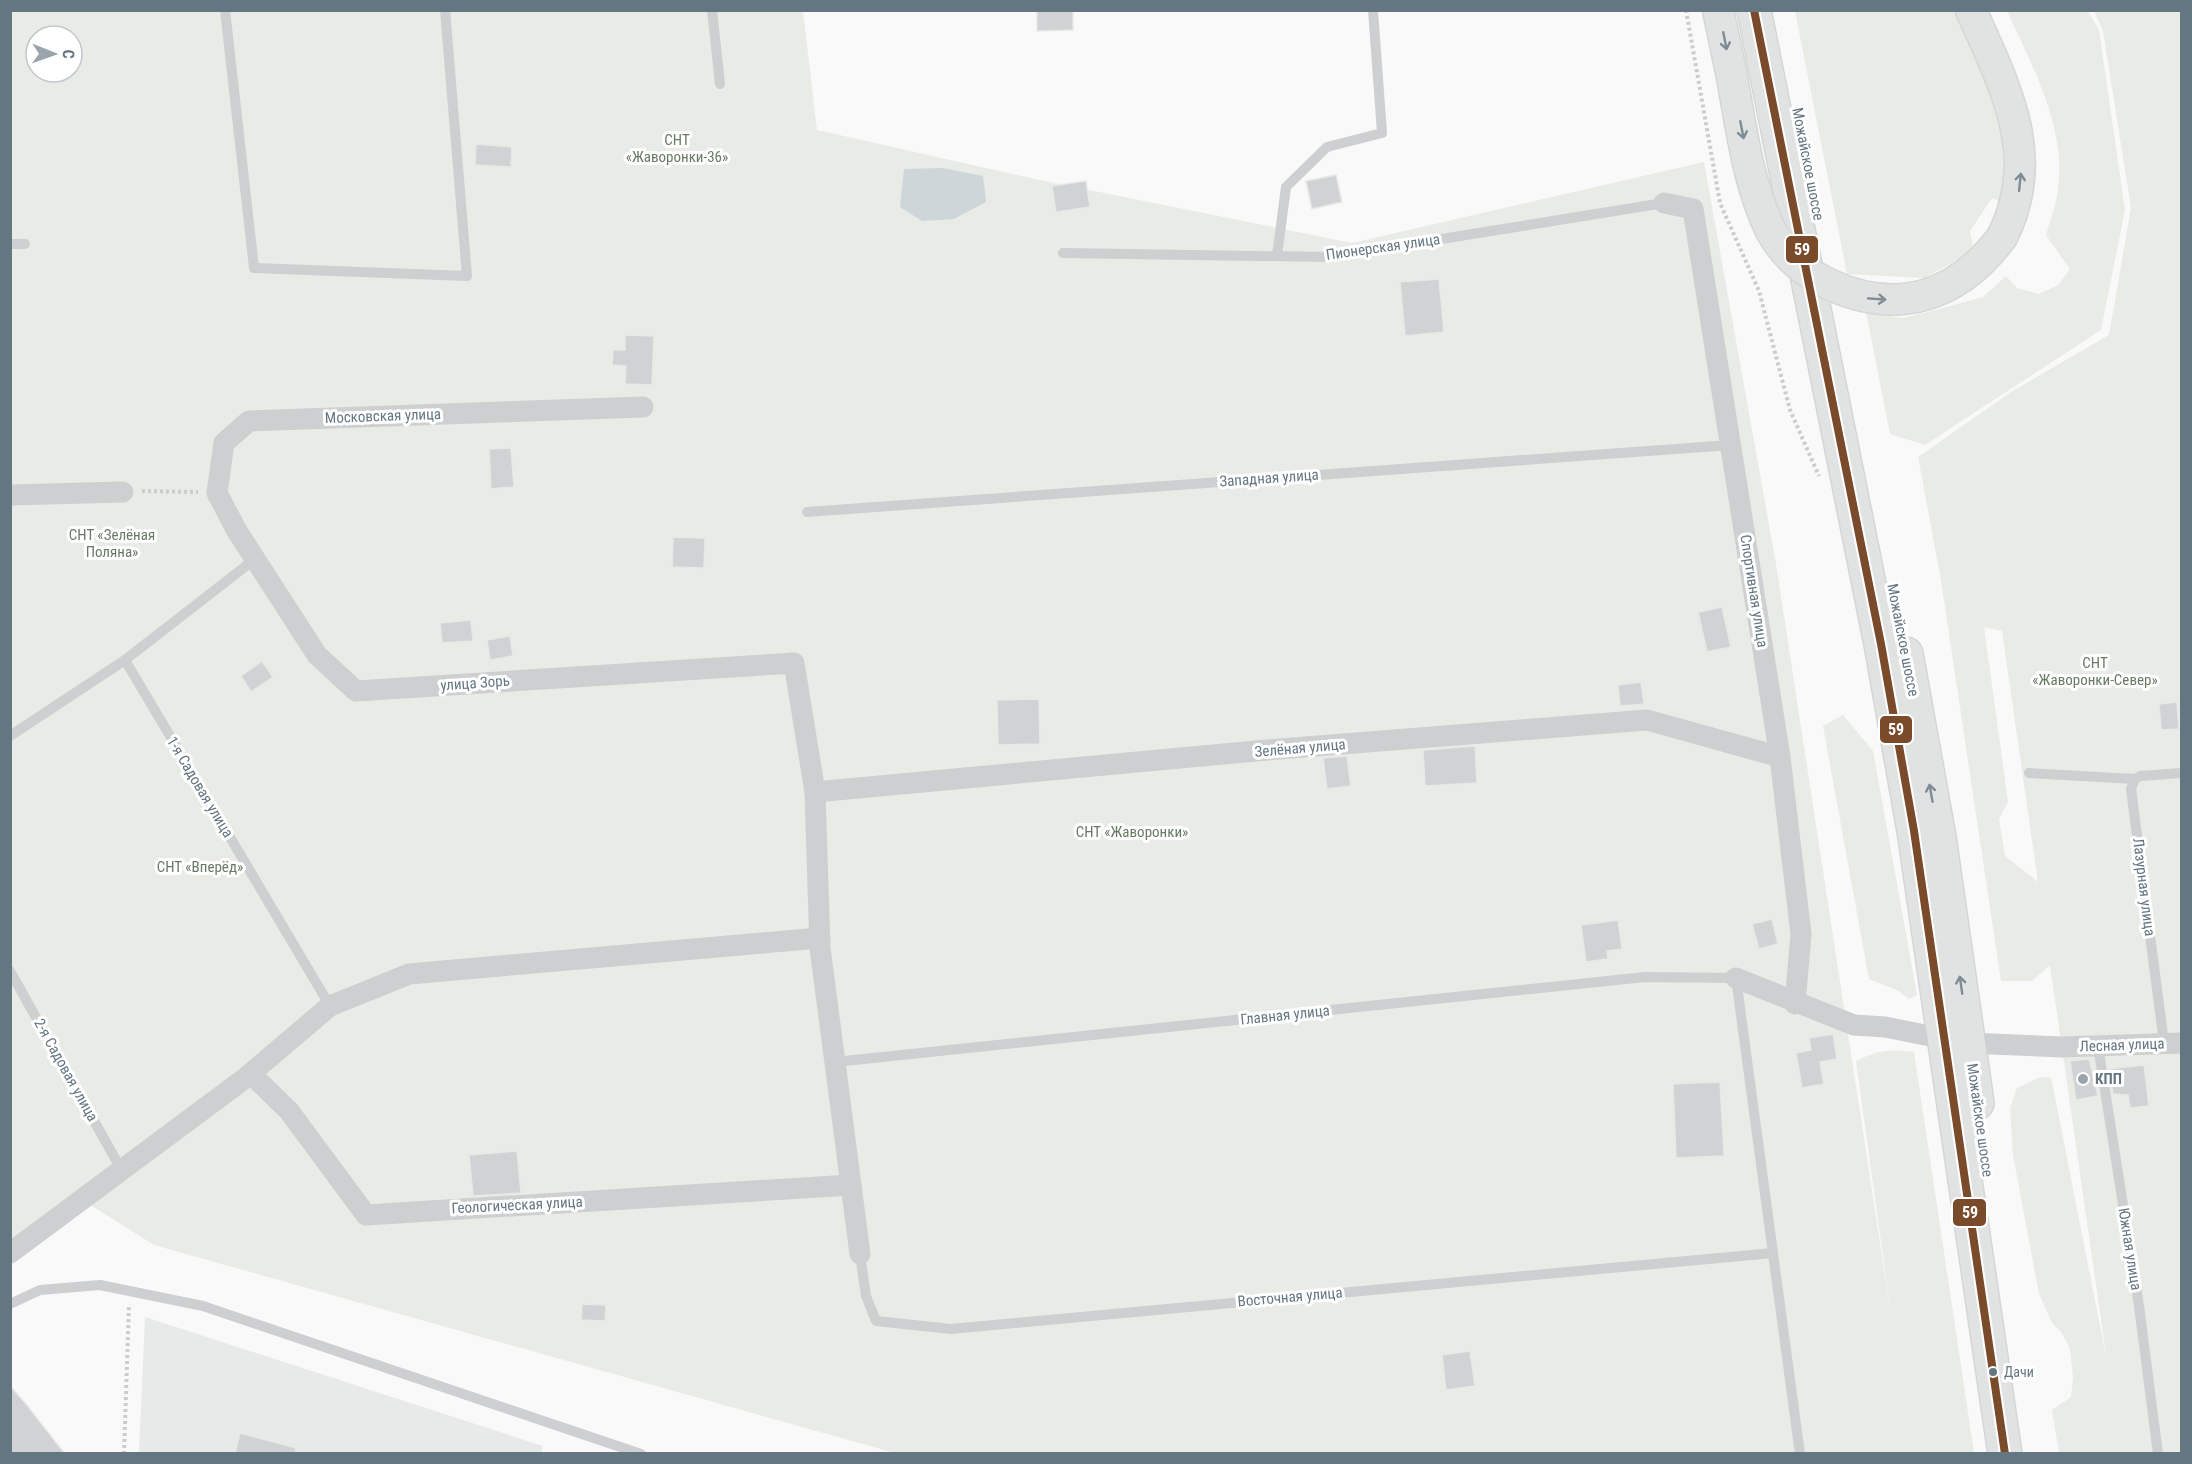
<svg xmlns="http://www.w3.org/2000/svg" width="2192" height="1464" font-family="'Roboto Condensed',sans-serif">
  <rect width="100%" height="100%" fill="#f9f9f9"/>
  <!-- built -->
  <path fill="#e8e9e9" d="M 145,1317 L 543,1446 L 541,1454 L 139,1454 Z"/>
  <!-- green -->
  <g fill="#e8ebe6" fill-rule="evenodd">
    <path d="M 11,11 L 803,11 L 817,130 L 1035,179 L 1352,243 L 1704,162 L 1776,564 L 1892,1321 L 1856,1061 C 1879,1050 1888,1049 1914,1052 L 1974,1453 L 895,1453 L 154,1245 L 89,1204 L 11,1264 ZM 36,36 L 72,36 L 72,72 L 36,72 Z"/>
    <path d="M 1795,11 L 1956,11 L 1985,75 L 2002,138 L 2004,203 L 1992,198 L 1970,231 L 1974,251 L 1924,278 L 1847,274 Z"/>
    <path d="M 2007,11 L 2088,11 L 2099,30 L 2125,210 L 2101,330 L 1925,445 L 1890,434 L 1866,312 L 1903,318 L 1939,309 L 1983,297 L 2006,276 L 2017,288 L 2039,294 L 2058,285 L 2070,269 L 2046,235 C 2050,221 2055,208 2057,195 C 2069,131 2032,66 2007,11 Z"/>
    <path d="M 2094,11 L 2181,11 L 2181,1453 L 2059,1453 L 2052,1410 L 2071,1397 L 2073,1377 L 2070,1349 L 2062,1333 L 2052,1323 L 2039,1294 L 2013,1155 L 2010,1108 L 2017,1088 L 2038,1078 L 2051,1077 L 2107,1361 L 2050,965 L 2032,981 L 2001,981 L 1941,580 L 1918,457 L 2011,392 L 2109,335 L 2131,208 L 2103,31 ZM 1984,627 L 2002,631 L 2038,882 L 2005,856 L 1999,819 L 2008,802 Z"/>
    <path d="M 1843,715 L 1873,751 L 1917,995 L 1909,999 L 1899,991 L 1869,979 L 1823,726 Z"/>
  </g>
  <!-- water -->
  <path fill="#ced6d9" d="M 943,168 L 983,176 L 986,202 L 954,219 L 922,221 L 900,207 L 904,169 Z"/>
  <!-- building -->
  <g fill="#d0d2d3" stroke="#e8e8e8" stroke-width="1.5">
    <path d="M 1037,10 L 1073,10 L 1073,30 L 1037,31 Z"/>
    <path d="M 476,144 L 512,147 L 511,167 L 475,165 Z"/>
    <path d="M 1336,175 L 1342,202 L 1312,209 L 1306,181 Z"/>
    <path d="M 1086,181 L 1090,207 L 1056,212 L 1052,186 Z"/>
    <path d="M 1439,279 L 1444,332 L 1405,336 L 1400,282 Z"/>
    <path d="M 625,335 L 654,336 L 652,385 L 625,384 L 626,366 L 612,365 L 613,350 L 625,350 Z"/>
    <path d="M 511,448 L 514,487 L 491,489 L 489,449 Z"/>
    <path d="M 673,537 L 705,538 L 704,568 L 672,567 Z"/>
    <path d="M 1722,607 L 1731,647 L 1707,652 L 1698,612 Z"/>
    <path d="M 471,620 L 473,641 L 442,643 L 440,623 Z"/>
    <path d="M 510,636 L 513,656 L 490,660 L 487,640 Z"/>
    <path d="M 262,661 L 273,677 L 251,692 L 241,676 Z"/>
    <path d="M 1641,682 L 1644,704 L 1620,706 L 1618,685 Z"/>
    <path d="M 1039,699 L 1040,744 L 998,745 L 997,700 Z"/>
    <path d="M 2177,702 L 2179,729 L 2161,730 L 2159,704 Z"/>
    <path d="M 1475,746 L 1477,783 L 1425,786 L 1423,750 Z"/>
    <path d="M 1347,756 L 1351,786 L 1327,789 L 1323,758 Z"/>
    <path d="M 1772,919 L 1778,944 L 1759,949 L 1752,924 Z"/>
    <path d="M 1618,920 L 1622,949 L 1607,951 L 1608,959 L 1586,962 L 1581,925 Z"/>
    <path d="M 1833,1034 L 1837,1059 L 1820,1062 L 1824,1084 L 1802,1088 L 1796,1053 L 1811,1050 L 1809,1038 Z"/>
    <path d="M 2089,1059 L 2098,1096 L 2076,1100 L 2070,1061 Z"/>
    <path d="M 2144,1065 L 2149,1106 L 2130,1108 L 2128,1095 L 2113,1094 L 2109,1069 Z"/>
    <path d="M 1720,1082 L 1724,1156 L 1676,1158 L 1673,1084 Z"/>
    <path d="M 517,1151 L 521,1193 L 473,1196 L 469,1155 Z"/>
    <path d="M 582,1304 L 606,1305 L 605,1321 L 581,1320 Z"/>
    <path d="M 1470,1351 L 1475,1386 L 1446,1390 L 1442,1355 Z"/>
    <path d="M 10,1386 L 26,1404 L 65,1454 L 10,1454 Z"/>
    <path d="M 240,1433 L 296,1448 L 295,1454 L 235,1454 Z"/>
  </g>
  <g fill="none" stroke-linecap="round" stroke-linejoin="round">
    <defs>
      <g id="secondary">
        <path d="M 1718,10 L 1731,72"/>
        <path d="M 1971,10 C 2005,87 2043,156 2002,237"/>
      </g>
      <g id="primary">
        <path d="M 1754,10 L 1881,644 L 1914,831 L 2005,1454"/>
        <path d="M 1906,654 L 1939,837 L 1977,1103"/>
      </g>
    </defs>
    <!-- secondary casing -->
    <use href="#secondary" stroke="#d5d6d7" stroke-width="33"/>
    <!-- primary casing -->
    <use href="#primary" stroke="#d5d6d7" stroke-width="36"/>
    <!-- path -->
    <g stroke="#cbcccd" stroke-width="4" stroke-dasharray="3 3" stroke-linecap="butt">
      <path d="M 1686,10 L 1720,203 L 1759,291 L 1790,410 L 1819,476"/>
      <path d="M 142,491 L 198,492"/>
      <path d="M 124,1454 L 129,1304"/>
    </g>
    <!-- lane -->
    <g stroke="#cecfd0" stroke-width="10">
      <path d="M 225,10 L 254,268 L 467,276 L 445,10"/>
      <path d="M 712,10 L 720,84"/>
      <path d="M 10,244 L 25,244"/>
      <path d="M 1063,253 L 1330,257 L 1664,203"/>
      <path d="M 1277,256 L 1286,187 L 1327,147 L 1382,133 L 1373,10"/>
      <path d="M 807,512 L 1731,445"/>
      <path d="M 125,660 L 330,1006"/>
      <path d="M 10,736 L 125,660 L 255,559"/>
      <path d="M 2029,773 L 2135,779"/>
      <path d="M 10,971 L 121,1169"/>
      <path d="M 2164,1043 L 2131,789 L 2135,779 L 2140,776 L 2182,773"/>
      <path d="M 2098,1046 L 2139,1306 L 2158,1454"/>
      <path d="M 835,1062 L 1645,977 L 1736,978 L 1800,1454"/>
      <path d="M 860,1254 L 866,1296 L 876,1321 L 951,1329 L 1773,1253"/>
      <path d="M 10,1304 L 40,1290 L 100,1285 L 203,1306 L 641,1454"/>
    </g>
    <!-- street -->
    <g stroke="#cecfd0" stroke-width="21">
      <path d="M 1664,203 L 1693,209 L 1780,757 L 1801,934 L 1795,1004"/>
      <path d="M 643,407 L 249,421 L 224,443 L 217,493 L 237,531 L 317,655 L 356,691 L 794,663 L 815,792 L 820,948 L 860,1254"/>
      <path d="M 10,495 L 123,492"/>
      <path d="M 815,792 L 1267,750 L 1647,720 L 1780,757"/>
      <path d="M 1736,978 L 1854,1025 L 1885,1027 L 1945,1039"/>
      <path d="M 1969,1043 L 2062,1047 L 2182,1043"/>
      <path d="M 251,1074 L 289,1111 L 366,1215 L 851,1185"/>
      <path d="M 10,1253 L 244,1079 L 330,1006 L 409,974 L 820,938"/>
    </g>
    <!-- secondary -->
    <use href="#secondary" stroke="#e1e2e2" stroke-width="30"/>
    <!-- primary -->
    <use href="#primary" stroke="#e1e2e2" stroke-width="33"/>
    <defs>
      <path id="secondary-bridge" d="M 1731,72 C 1741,125 1747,182 1771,231 C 1784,255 1806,274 1831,285 C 1899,316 1958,296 2002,237"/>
    </defs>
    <!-- secondary-bridge casing -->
    <use href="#secondary-bridge" stroke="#d5d6d7" stroke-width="33" stroke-linecap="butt"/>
    <!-- secondary-bridge -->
    <use href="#secondary-bridge" stroke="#e1e2e2" stroke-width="30"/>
    <defs>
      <path id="bus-1" d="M 1754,10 L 1881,644 L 1914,831 L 2005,1454"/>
    </defs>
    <!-- bus-1 casing -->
    <use href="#bus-1" stroke="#fff" stroke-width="12"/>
    <!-- bus-1 -->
    <use href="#bus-1" stroke="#7a4b2a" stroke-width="8"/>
  </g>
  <!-- one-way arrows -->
  <defs><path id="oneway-shaft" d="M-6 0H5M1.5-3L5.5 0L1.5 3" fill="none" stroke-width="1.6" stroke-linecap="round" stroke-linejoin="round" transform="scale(1.5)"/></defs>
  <g stroke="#7e8c96">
    <use href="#oneway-shaft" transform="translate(1725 41) rotate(79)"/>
    <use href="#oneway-shaft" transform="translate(1742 130) rotate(79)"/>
    <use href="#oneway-shaft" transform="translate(2020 182) rotate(-84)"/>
    <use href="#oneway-shaft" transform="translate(1877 299) rotate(4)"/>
    <use href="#oneway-shaft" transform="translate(1931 793) rotate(-100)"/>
    <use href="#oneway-shaft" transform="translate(1961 985) rotate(-98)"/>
  </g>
  <!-- markers -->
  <circle fill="#99a4ac" stroke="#fff" stroke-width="2" cx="2083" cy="1079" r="6"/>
  <circle fill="#657683" stroke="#fff" stroke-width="2" cx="1993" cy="1372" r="5"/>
  <g text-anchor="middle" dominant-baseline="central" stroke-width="6" stroke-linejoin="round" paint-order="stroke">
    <!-- bus labels -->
    <g font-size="14" fill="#657683" stroke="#fff" text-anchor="start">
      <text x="2004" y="1372">Дачи</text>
    </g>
    <!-- park labels -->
    <g font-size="15" fill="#687a64" stroke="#fff">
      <text x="677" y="140">СНТ<tspan x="677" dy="17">«Жаворонки-36»</tspan></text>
      <text x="112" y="535">СНТ «Зелёная<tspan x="112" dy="17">Поляна»</tspan></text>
      <text x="2095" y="663">СНТ<tspan x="2095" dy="17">«Жаворонки-Север»</tspan></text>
      <text x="1132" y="832">СНТ «Жаворонки»</text>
      <text x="200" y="867">СНТ «Вперёд»</text>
    </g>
    <!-- street labels -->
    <g font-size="15" fill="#657683" stroke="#fff">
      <text transform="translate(1808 164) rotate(79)">Можайское шоссе</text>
      <text transform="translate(1383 247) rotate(-8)">Пионерская улица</text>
      <text transform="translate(383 416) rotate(-2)">Московская улица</text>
      <text transform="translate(1269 478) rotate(-4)">Западная улица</text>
      <text transform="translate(1754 591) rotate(81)">Спортивная улица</text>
      <text transform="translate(1903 640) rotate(79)">Можайское шоссе</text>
      <text transform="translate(475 683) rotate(-4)">улица Зорь</text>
      <text transform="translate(1300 748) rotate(-5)">Зелёная улица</text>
      <text transform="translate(200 787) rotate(59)">1-я Садовая улица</text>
      <text transform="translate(2144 887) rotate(83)">Лазурная улица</text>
      <text transform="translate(1285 1015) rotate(-6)">Главная улица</text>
      <text transform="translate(2122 1045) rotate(-2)">Лесная улица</text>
      <text transform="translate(66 1070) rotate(61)">2-я Садовая улица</text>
      <text transform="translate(1980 1120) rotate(82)">Можайское шоссе</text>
      <text transform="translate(517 1205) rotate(-3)">Геологическая улица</text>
      <text transform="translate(2130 1249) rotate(81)">Южная улица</text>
      <text transform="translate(1290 1297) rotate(-5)">Восточная улица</text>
    </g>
    <!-- poi labels -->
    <g font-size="15" font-weight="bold" fill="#657683" stroke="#fff" text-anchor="start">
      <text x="2095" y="1079">КПП</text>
    </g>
  </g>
  <g stroke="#fff" stroke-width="2">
    <rect x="1785" y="235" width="34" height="29" rx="6" fill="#7a4b2a"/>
    <rect x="1879" y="715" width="34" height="29" rx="6" fill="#7a4b2a"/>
    <rect x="1952" y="1198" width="35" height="29" rx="6" fill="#7a4b2a"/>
  </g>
  <g font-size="16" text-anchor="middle" font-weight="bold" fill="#fff">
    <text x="1802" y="255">59</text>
    <text x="1896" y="735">59</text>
    <text x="1970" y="1218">59</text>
  </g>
  <!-- border -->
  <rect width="2192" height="1464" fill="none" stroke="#657683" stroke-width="24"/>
  <!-- north arrow -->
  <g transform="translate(54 54) rotate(91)"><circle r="28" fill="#ffffff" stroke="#c1c8cd" stroke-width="1.5"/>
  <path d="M0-4.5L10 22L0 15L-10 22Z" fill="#99a4ac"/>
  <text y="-9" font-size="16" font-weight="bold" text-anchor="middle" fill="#657683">С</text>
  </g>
</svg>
